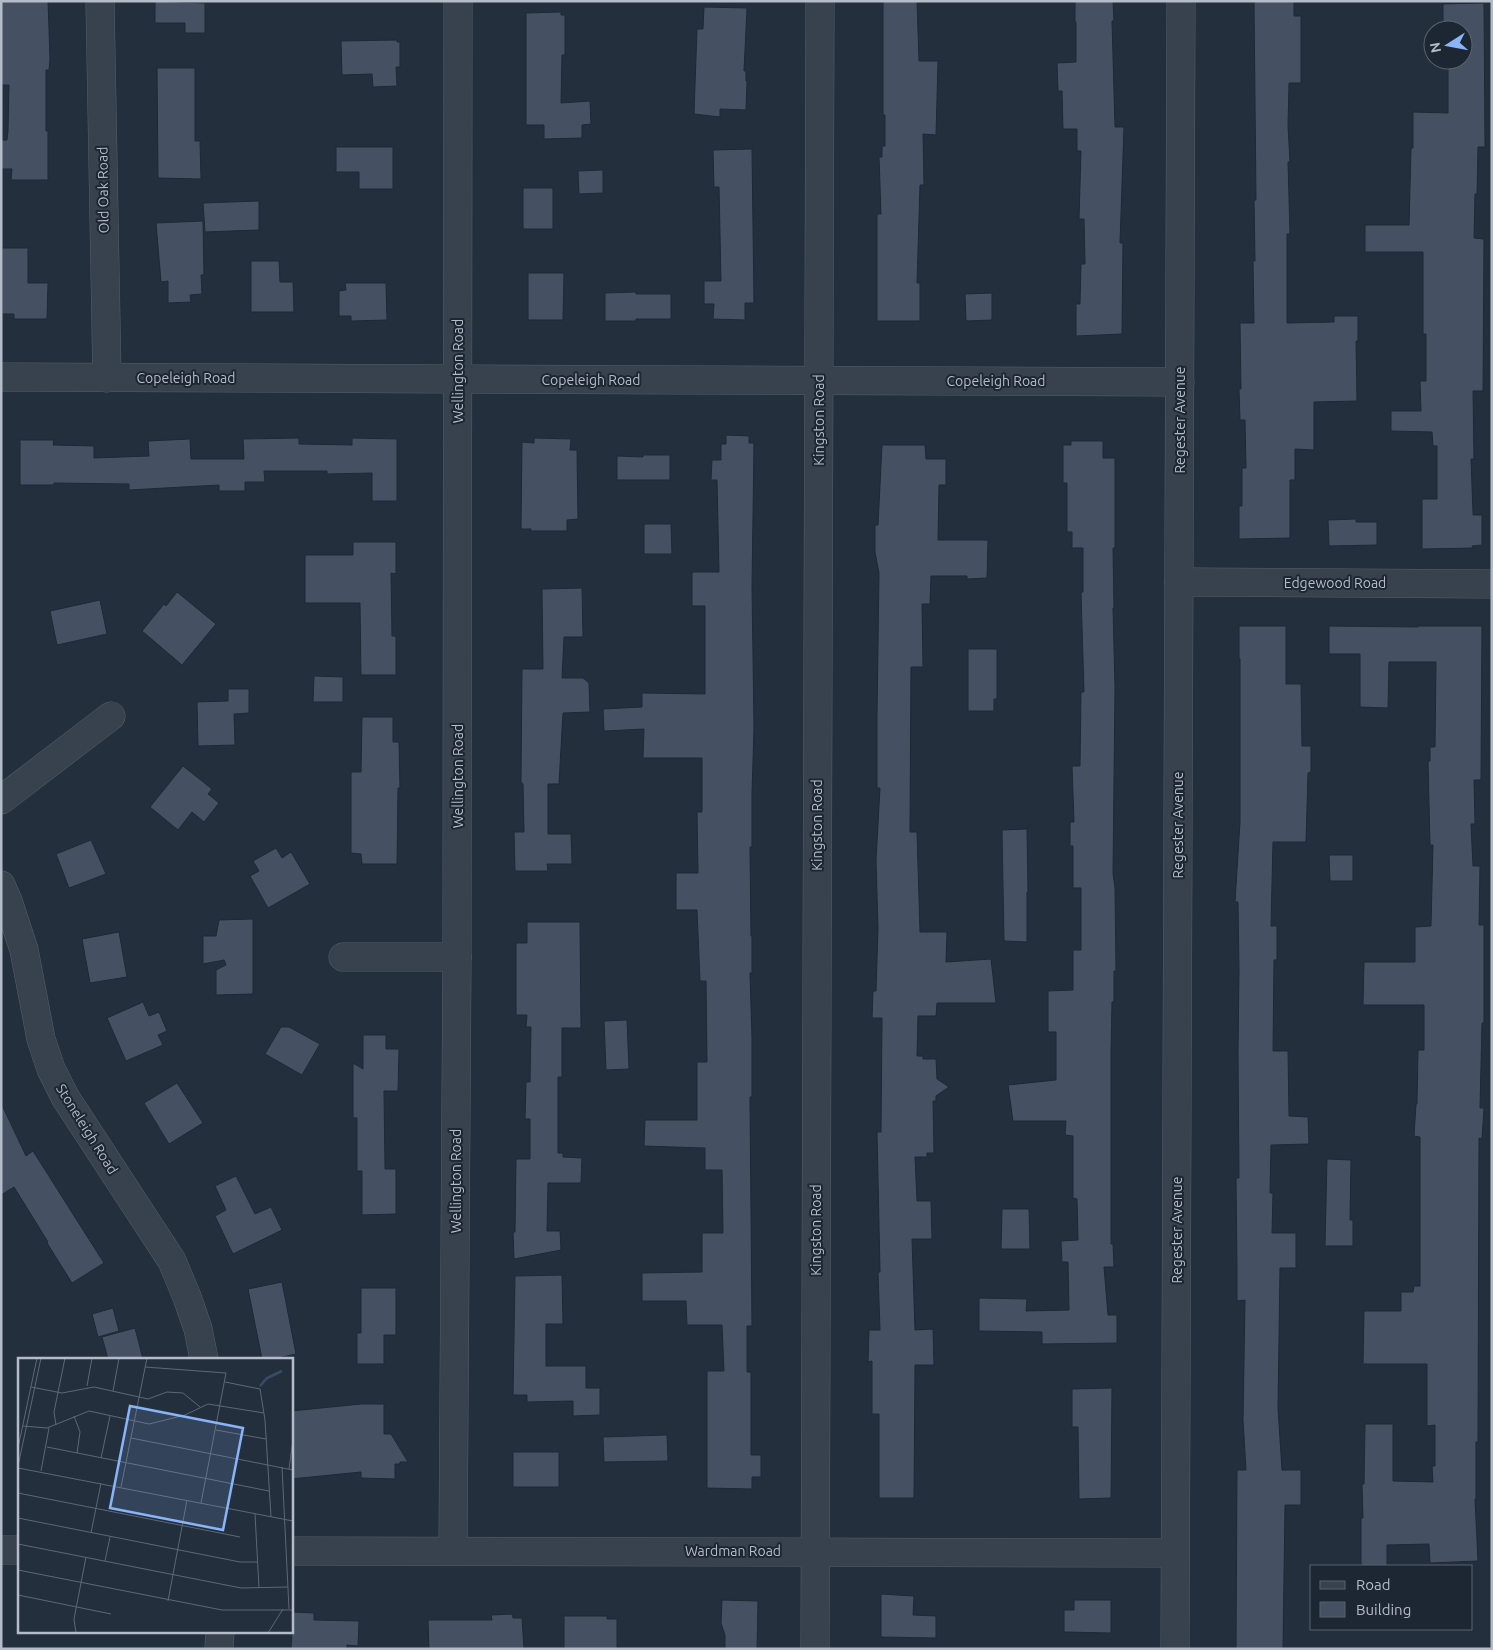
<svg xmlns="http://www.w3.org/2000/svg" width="1493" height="1650" font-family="Ubuntu,sans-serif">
  <rect width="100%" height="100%" fill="#242f3e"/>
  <!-- building -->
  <g fill="#455162" stroke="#1f2835">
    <path d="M 1,1 L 48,1 L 50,59 L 49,70 L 46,70 L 46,131 L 48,131 L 48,180 L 11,180 L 12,169 L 1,169 L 1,140 L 7,140 L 8,131 L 9,85 L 1,85 Z"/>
    <path d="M 155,1 L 205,3 L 205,33 L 185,33 L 185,23 L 155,23 Z"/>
    <path d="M 883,1 L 917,1 L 919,61 L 938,61 L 936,135 L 923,134 L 924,185 L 920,185 L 917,283 L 920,283 L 920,321 L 877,321 L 877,214 L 881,214 L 879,157 L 882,157 L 882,146 L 885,146 L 885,115 L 883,115 Z"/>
    <path d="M 1075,1 L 1113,1 L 1114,21 L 1112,21 L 1115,127 L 1124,127 L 1120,243 L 1123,243 L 1122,334 L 1076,336 L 1076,304 L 1080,304 L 1081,264 L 1085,264 L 1084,219 L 1079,219 L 1081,151 L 1077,151 L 1077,129 L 1063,129 L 1062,91 L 1058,91 L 1057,63 L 1076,62 L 1076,22 L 1075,22 Z"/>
    <path d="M 1254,1 L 1294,1 L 1294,16 L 1301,16 L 1301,83 L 1289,83 L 1288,126 L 1290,162 L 1288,162 L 1290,234 L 1287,234 L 1287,323 L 1334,322 L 1334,316 L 1358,316 L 1358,341 L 1356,341 L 1357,401 L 1314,402 L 1314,450 L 1295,449 L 1295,480 L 1290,480 L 1290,538 L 1239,539 L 1239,506 L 1242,506 L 1242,468 L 1246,468 L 1245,420 L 1240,420 L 1239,389 L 1241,389 L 1240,323 L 1254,323 L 1253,261 L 1255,261 L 1254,200 L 1256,200 Z"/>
    <path d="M 1484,3 L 1485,147 L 1478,147 L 1477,194 L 1475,194 L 1474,238 L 1484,239 L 1483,391 L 1473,391 L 1474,459 L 1471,459 L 1473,512 L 1473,515 L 1482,515 L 1482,545 L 1472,546 L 1473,548 L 1422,549 L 1422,499 L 1437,499 L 1437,446 L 1433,446 L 1432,432 L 1391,431 L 1391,411 L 1421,411 L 1420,381 L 1426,381 L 1426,334 L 1423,334 L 1423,252 L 1365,252 L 1365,225 L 1409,225 L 1411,148 L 1413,148 L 1413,112 L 1448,113 L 1448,60 L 1463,60 L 1463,30 L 1443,30 L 1443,4 Z"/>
    <path d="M 704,7 L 747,8 L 744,71 L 746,71 L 746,81 L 747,81 L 746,110 L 720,109 L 720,117 L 694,114 L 697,29 L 703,29 Z"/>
    <path d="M 561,12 L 561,15 L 565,15 L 565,55 L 562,55 L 561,103 L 590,101 L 591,124 L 582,125 L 582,138 L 544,139 L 544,125 L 526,125 L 526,13 Z"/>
    <path d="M 397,40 L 397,42 L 400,42 L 400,67 L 396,67 L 397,86 L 373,87 L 372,74 L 342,75 L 341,41 Z"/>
    <path d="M 157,68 L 195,68 L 195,141 L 200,141 L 201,179 L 158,178 Z"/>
    <path d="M 336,147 L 393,147 L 393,189 L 359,189 L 359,172 L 336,172 Z"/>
    <path d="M 752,149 L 754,303 L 745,303 L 745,320 L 713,319 L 714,304 L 704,304 L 704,281 L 721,281 L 719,187 L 714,187 L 713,150 Z"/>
    <path d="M 603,170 L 603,193 L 579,194 L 578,171 Z"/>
    <rect x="523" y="188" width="30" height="41"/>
    <path d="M 259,201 L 259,230 L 205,232 L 203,203 Z"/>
    <path d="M 203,221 L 204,275 L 201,275 L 202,294 L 190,295 L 191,302 L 168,303 L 168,281 L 161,282 L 156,223 Z"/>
    <path d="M 2,248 L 28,248 L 28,283 L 48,283 L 47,319 L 14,319 L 14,314 L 2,314 Z"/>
    <path d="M 251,261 L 279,261 L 280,282 L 293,282 L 294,312 L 251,312 Z"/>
    <path d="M 528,273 L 564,273 L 563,320 L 528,320 Z"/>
    <path d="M 345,283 L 386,283 L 387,320 L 351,321 L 351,316 L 339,316 L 339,291 L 346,290 Z"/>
    <path d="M 636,292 L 636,294 L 671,294 L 671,319 L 636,319 L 636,321 L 605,321 L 605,293 Z"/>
    <path d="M 992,293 L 992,320 L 966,321 L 965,294 Z"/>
    <path d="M 726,435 L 749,436 L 749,443 L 754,443 L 752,587 L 754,728 L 752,793 L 752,847 L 750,847 L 751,936 L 752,936 L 752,973 L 750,973 L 752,1038 L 752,1097 L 750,1097 L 752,1326 L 747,1326 L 747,1372 L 751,1372 L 751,1455 L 761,1455 L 761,1477 L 752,1477 L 752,1489 L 707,1488 L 707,1371 L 724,1371 L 722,1325 L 687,1325 L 686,1301 L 642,1301 L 642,1273 L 702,1272 L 702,1233 L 723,1233 L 722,1170 L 705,1170 L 705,1148 L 644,1146 L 645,1120 L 697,1120 L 697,1062 L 707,1062 L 706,981 L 700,981 L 697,910 L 676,910 L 676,873 L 698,873 L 697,812 L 702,812 L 702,758 L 643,758 L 644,729 L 604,731 L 603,709 L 642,707 L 642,693 L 705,694 L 705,606 L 692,606 L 692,572 L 719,572 L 717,480 L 711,480 L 712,460 L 721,460 L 721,444 L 726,444 Z"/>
    <path d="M 299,438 L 299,444 L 352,445 L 352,438 L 397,439 L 397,501 L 372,501 L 372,473 L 327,474 L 327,471 L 264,471 L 265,482 L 245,482 L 245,491 L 219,491 L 219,485 L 129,490 L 129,484 L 54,483 L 54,485 L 20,485 L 20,440 L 54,440 L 53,445 L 94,446 L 94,458 L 149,456 L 148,441 L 190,439 L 191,459 L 244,459 L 243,439 Z"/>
    <path d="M 534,438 L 571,439 L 570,450 L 577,450 L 578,519 L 567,520 L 567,531 L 531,531 L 531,529 L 521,529 L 522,442 L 534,443 Z"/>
    <path d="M 1071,441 L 1103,441 L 1103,458 L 1115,458 L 1115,548 L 1113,548 L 1114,608 L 1113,608 L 1115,688 L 1113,873 L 1115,888 L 1116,971 L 1114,971 L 1114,1002 L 1112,1002 L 1111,1051 L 1111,1244 L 1113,1244 L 1114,1267 L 1104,1267 L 1108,1315 L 1117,1315 L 1117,1343 L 1042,1344 L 1042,1332 L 979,1331 L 979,1298 L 1027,1299 L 1026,1311 L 1069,1310 L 1068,1262 L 1062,1262 L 1061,1241 L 1078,1240 L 1077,1199 L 1073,1198 L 1073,1136 L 1065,1135 L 1066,1121 L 1013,1121 L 1008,1085 L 1056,1080 L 1056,1032 L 1048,1032 L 1048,991 L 1073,990 L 1073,950 L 1081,950 L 1081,888 L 1073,888 L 1073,846 L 1070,846 L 1070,822 L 1074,822 L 1072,766 L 1080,766 L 1081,692 L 1084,692 L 1081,592 L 1083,592 L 1083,548 L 1072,548 L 1072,532 L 1067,532 L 1067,483 L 1063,483 L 1063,445 L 1071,445 Z"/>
    <path d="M 882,445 L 925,445 L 926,459 L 946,459 L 946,485 L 939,485 L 938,540 L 988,540 L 987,578 L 967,579 L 967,576 L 931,576 L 930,604 L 922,604 L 923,667 L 911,667 L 910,832 L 917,832 L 920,932 L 947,932 L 946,962 L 991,959 L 996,1003 L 937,1003 L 936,1016 L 918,1016 L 917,1056 L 923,1056 L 923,1059 L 936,1059 L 937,1079 L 949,1087 L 936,1096 L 936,1101 L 933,1101 L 934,1153 L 927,1153 L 927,1157 L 915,1157 L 917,1201 L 931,1201 L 932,1239 L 912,1239 L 915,1330 L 933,1329 L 934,1365 L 915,1365 L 914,1498 L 879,1498 L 879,1414 L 872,1414 L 872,1361 L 868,1362 L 869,1330 L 880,1330 L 878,1272 L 880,1272 L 877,1132 L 881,1132 L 882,1018 L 872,1018 L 873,991 L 876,991 L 878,928 L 876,860 L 880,788 L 877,788 L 877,715 L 879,573 L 875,552 L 875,525 L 878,525 Z"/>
    <path d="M 643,455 L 670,455 L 670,480 L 617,480 L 617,456 L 643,457 Z"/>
    <path d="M 1356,519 L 1356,522 L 1377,522 L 1377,545 L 1329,546 L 1328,520 Z"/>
    <path d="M 644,524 L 671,524 L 672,554 L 644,554 Z"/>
    <path d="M 353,542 L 396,542 L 396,574 L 391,573 L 392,636 L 396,636 L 396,675 L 361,675 L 360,603 L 305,603 L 305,555 L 353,555 Z"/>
    <path d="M 582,588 L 583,637 L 564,637 L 562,678 L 583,678 L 589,683 L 590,712 L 563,713 L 559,784 L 548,784 L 548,834 L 571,834 L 572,864 L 547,864 L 548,871 L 515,871 L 514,832 L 524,832 L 523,784 L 521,782 L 522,669 L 543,669 L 542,589 Z"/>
    <path d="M 177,592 L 216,624 L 182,665 L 142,631 L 164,604 L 166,606 Z"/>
    <path d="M 100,600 L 107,634 L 57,645 L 50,611 Z"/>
    <path d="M 1239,626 L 1286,626 L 1286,684 L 1301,684 L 1302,746 L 1311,746 L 1311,772 L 1308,773 L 1306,842 L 1273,842 L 1271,926 L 1277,926 L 1277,960 L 1274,960 L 1273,1051 L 1288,1051 L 1289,1116 L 1308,1117 L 1309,1144 L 1271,1145 L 1270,1193 L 1273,1193 L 1272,1233 L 1296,1233 L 1296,1268 L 1280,1268 L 1278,1408 L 1282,1470 L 1301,1470 L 1301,1505 L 1285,1505 L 1283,1649 L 1236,1649 L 1237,1470 L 1246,1470 L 1243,1420 L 1245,1300 L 1237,1301 L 1237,1268 L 1236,1178 L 1239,1178 L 1238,1052 L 1239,969 L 1238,902 L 1235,902 L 1240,822 L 1240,659 L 1239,659 Z"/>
    <path d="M 1329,626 L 1418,627 L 1418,626 L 1482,626 L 1481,780 L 1474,780 L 1475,824 L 1471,824 L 1473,866 L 1480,866 L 1479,925 L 1484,925 L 1484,1023 L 1482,1023 L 1480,1108 L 1484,1108 L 1482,1139 L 1479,1138 L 1478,1442 L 1476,1442 L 1476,1499 L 1475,1499 L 1478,1561 L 1430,1563 L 1429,1544 L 1387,1545 L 1387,1566 L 1361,1566 L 1361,1518 L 1363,1518 L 1362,1484 L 1364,1484 L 1365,1424 L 1393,1424 L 1393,1481 L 1433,1482 L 1432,1466 L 1435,1466 L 1435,1425 L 1427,1426 L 1427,1364 L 1363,1364 L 1364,1311 L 1401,1311 L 1401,1292 L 1413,1292 L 1414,1286 L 1420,1286 L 1420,1137 L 1414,1136 L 1416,1104 L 1417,1104 L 1418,1050 L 1424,1050 L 1424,1005 L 1363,1005 L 1364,962 L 1415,962 L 1415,927 L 1431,926 L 1433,845 L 1430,845 L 1428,761 L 1430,761 L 1430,747 L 1435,747 L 1436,662 L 1389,662 L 1388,708 L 1360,707 L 1360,654 L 1329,654 Z"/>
    <path d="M 968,649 L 997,649 L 997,699 L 994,699 L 994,711 L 968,711 Z"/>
    <path d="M 314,676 L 343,677 L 343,702 L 313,702 Z"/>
    <path d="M 228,689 L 249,689 L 249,713 L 234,714 L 235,745 L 198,746 L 197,702 L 228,701 Z"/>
    <path d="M 362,717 L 393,717 L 393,742 L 399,742 L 400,788 L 398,788 L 397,864 L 362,864 L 361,854 L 351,853 L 351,772 L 361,772 Z"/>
    <path d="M 183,766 L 212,789 L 208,794 L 219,803 L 204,822 L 192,812 L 178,830 L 150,807 Z"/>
    <path d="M 1027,829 L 1028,892 L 1027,892 L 1027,942 L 1004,941 L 1002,830 Z"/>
    <path d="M 91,840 L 106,874 L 69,888 L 56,854 Z"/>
    <path d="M 276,848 L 282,858 L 291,852 L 310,884 L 268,908 L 250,876 L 259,871 L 253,861 Z"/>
    <path d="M 1329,855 L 1353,855 L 1353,881 L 1330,881 Z"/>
    <path d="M 253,919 L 253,994 L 216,995 L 216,970 L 226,965 L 224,960 L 203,964 L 203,936 L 216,936 L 219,920 Z"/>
    <path d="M 527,922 L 580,922 L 581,1028 L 562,1028 L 562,1077 L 558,1077 L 558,1153 L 563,1153 L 563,1157 L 582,1158 L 581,1183 L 548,1183 L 547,1231 L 560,1231 L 561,1250 L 514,1259 L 513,1232 L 515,1232 L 516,1159 L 530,1159 L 530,1119 L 525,1119 L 526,1082 L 530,1082 L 531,1027 L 526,1027 L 527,1015 L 516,1015 L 516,943 L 527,943 Z"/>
    <path d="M 119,932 L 127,977 L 90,983 L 82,939 Z"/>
    <path d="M 143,1002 L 149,1016 L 159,1012 L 167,1031 L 158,1035 L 163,1045 L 126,1061 L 107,1018 Z"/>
    <path d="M 627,1020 L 629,1069 L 606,1070 L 604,1021 Z"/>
    <path d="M 281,1027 L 289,1027 L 320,1044 L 302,1075 L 265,1054 Z"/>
    <path d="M 363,1035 L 386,1035 L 386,1049 L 399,1049 L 398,1091 L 384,1091 L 385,1169 L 396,1169 L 396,1214 L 362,1215 L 362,1171 L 357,1171 L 357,1118 L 353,1118 L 353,1063 L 363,1069 Z"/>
    <path d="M 177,1083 L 203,1123 L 169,1144 L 144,1103 Z"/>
    <path d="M 1,1103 L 26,1156 L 33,1151 L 104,1263 L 72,1283 L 47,1243 L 48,1242 L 14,1187 L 1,1195 Z"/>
    <path d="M 1327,1159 L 1351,1160 L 1350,1220 L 1353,1220 L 1353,1246 L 1325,1246 Z"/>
    <path d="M 236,1176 L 255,1214 L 271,1207 L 282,1230 L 233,1254 L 215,1216 L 226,1210 L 215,1186 Z"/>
    <path d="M 1002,1209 L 1029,1209 L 1030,1249 L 1001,1249 Z"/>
    <path d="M 562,1275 L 563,1324 L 546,1324 L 546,1366 L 586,1366 L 586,1388 L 600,1388 L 600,1415 L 573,1416 L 573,1401 L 527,1402 L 527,1395 L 513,1395 L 515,1276 Z"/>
    <path d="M 282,1282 L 296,1354 L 274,1359 L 262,1359 L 248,1289 Z"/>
    <path d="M 361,1288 L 396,1288 L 396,1335 L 384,1335 L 384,1364 L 357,1364 L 357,1333 L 361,1333 Z"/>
    <path d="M 113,1308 L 119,1331 L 98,1337 L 92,1314 Z"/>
    <path d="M 135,1328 L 143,1359 L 108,1359 L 102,1337 Z"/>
    <path d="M 1112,1388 L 1111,1498 L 1079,1499 L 1078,1427 L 1072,1427 L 1072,1389 Z"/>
    <path d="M 361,1404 L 384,1404 L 384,1434 L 391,1434 L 408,1462 L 400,1462 L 400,1464 L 395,1464 L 395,1479 L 361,1478 L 361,1472 L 291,1479 L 291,1411 Z"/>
    <path d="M 667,1435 L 668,1461 L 604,1462 L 603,1437 Z"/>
    <rect x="513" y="1452" width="46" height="35"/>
    <path d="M 881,1594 L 914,1596 L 913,1615 L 936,1616 L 936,1638 L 881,1637 Z"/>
    <path d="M 722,1600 L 758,1601 L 757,1649 L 725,1649 L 725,1635 L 721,1623 Z"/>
    <path d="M 1074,1600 L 1111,1600 L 1111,1633 L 1064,1632 L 1064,1610 L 1074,1610 Z"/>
    <path d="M 293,1612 L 314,1613 L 314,1620 L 359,1621 L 358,1646 L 347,1645 L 347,1649 L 291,1649 Z"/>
    <path d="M 512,1614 L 513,1618 L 522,1618 L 524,1649 L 429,1649 L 428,1620 L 492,1620 L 491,1615 Z"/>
    <path d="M 564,1616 L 607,1616 L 607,1619 L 617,1619 L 617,1649 L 564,1649 Z"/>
  </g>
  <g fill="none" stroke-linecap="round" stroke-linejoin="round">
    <defs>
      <g id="minor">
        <path d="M 100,1 L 107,378"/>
        <path d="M 1,377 L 1180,382"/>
        <path d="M 1179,582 L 1492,584"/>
        <path d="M 1,800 L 111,716"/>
        <path d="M 1,885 L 8,901 L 24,950 L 41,1039 L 51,1069 L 65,1097 L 172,1261 L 187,1297 L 198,1329 L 204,1359"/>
        <path d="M 343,957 L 457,957"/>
        <path d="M 1,1550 L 19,1550"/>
        <path d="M 291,1551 L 1175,1553"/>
        <path d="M 453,1551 L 457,957 L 458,1"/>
        <path d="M 219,1649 L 220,1631"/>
        <path d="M 815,1649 L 820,1"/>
        <path d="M 1175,1649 L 1181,1"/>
      </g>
    </defs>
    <!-- minor casing -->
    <use href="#minor" stroke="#565f6c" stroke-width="29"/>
    <!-- minor -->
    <use href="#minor" stroke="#38414e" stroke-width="28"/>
  </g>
  <g text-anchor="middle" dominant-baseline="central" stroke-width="4" stroke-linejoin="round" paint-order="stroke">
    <!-- street labels -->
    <g font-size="14" fill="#b4bcc9" stroke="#1d2633">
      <text transform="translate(103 190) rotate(-91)">Old Oak Road</text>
      <text transform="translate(458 371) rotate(-90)">Wellington Road</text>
      <text x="186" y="378">Copeleigh Road</text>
      <text x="591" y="380">Copeleigh Road</text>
      <text x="996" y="381">Copeleigh Road</text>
      <text transform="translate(819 420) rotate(-90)">Kingston Road</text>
      <text transform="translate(1180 420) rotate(-90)">Regester Avenue</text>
      <text x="1335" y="583">Edgewood Road</text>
      <text transform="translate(458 776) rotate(-90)">Wellington Road</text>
      <text transform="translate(817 825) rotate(-90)">Kingston Road</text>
      <text transform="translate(1178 825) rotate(-90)">Regester Avenue</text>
      <text transform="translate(87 1129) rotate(58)">Stoneleigh Road</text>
      <text transform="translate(456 1181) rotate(-90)">Wellington Road</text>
      <text transform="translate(816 1230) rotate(-90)">Kingston Road</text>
      <text transform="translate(1177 1230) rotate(-90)">Regester Avenue</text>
      <text x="733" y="1551">Wardman Road</text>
    </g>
  </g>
  <!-- overview -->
  <g transform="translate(18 1358)">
    <rect width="275" height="275" fill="#242f3e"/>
    <path fill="none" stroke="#394c67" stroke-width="2.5" d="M 242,28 L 249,20 L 264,13"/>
    <path fill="none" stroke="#5e6776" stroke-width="1" d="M 127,9 L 208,15 L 183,145M 207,24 L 242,31 L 247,62 L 253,159M 69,28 L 74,0M 13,29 L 44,35 L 76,29 L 130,41 L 149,34 L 165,35 L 182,49M 95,33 L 101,0M 56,58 L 62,74 L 59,95M 38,67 L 36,54 L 47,0M 5,68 L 29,70 L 71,53 L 131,66 L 167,57 L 190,46 L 246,55M 198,72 L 248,81M 113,80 L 275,112M 29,89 L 251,133M 0,90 L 19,0M 83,100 L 92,58M 0,108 L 23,0M 264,109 L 271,251M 0,110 L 275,163M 271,111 L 275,82M 23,113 L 31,70M 103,129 L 129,0M 0,135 L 222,179M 237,156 L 241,230M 0,160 L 222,204 L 240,204M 73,175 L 83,125M 0,186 L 223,230 L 270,229M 87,203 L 92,179M 0,212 L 204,252 L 275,252M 0,237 L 93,256M 150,243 L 169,142M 58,275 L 56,261 L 68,199M 250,275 L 265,251"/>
    <path fill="#8ab4f8" fill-opacity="0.15" stroke="#8ab4f8" stroke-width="2.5" d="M 112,48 L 225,70 L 205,172 L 92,150 Z"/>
    <rect width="275" height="275" fill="none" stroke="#b4bcc9" stroke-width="2.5"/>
  </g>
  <!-- border -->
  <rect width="1493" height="1650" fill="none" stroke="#b4bcc9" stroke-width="5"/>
  <!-- legend -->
  <rect x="1310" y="1565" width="162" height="65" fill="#1d2633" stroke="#59626f"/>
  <rect x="1320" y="1581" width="25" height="8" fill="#38414e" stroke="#59626f"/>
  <text x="1356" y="1590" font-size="15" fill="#b4bcc9">Road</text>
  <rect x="1320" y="1602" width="25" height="15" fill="#455162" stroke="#59626f"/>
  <text x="1356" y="1615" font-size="15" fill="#b4bcc9">Building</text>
  <!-- north arrow -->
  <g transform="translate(1448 45) rotate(259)"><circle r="24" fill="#1d2633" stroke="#59626f"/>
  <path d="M0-4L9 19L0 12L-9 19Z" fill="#8ab4f8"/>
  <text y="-8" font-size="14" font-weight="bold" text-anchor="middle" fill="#b4bcc9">N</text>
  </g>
</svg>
